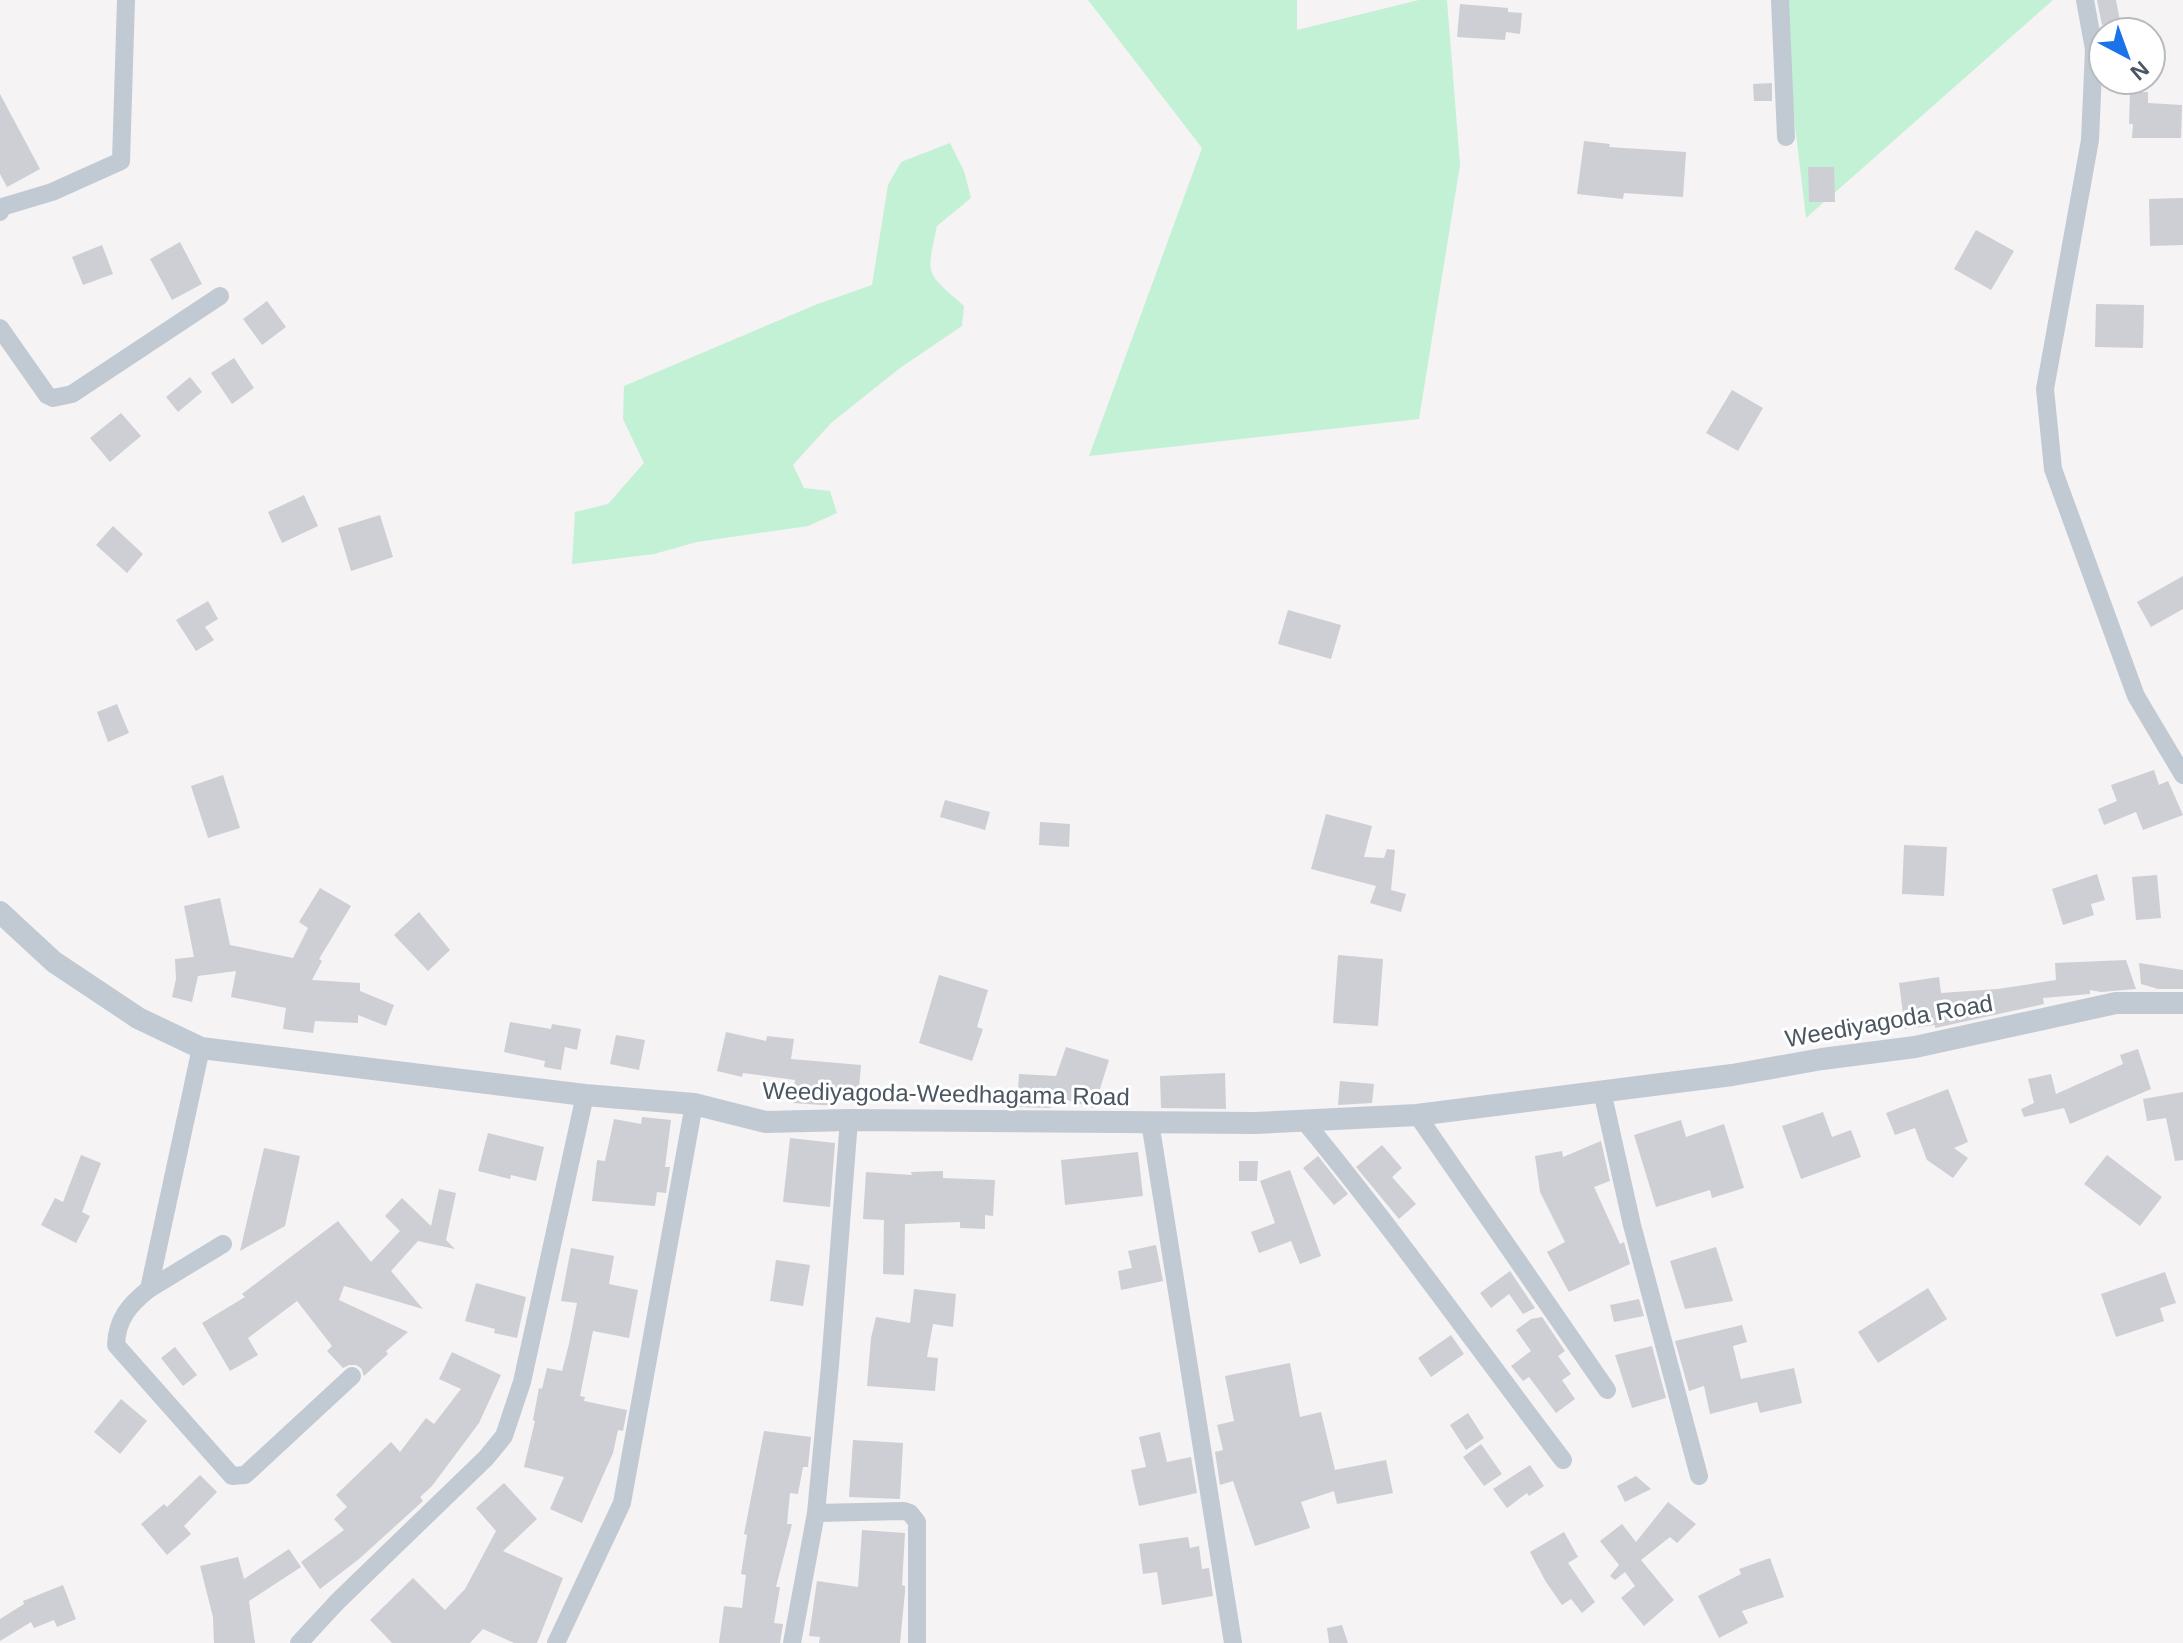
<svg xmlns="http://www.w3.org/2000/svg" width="2183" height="1643" viewBox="0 0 2183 1643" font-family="Arial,sans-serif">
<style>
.green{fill:#c3f1d5}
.building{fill:#cdcfd5}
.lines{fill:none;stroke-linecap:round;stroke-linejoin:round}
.minor{stroke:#c1cad2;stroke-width:18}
.tertiary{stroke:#c1cad2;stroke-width:22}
.labels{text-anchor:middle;stroke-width:6;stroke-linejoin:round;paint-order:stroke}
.street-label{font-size:24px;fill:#4a5661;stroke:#fff}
</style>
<rect width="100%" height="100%" fill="#f5f3f3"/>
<path class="green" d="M1088,0H1297V30L1419,0H1447L1460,165L1419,419L1089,456L1202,148Z
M1780,0H2053L1806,218Z
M950,143L964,171L971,198L937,226C926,278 925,271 964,306L962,326L900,368L831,423L793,465L804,488L830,491L837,513L808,526L697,542L654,554L572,564L575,512L608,504L644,463L623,419L624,386L815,305L872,285L888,185L901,162Z"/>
<path class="building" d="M2097,0H2116L2120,21L2102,25Z
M1460,4L1508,8V12L1522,13L1520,34L1506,32L1505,40L1457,37Z
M1772,83V101H1754L1753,84Z
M2130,92H2148V103L2182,105L2181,138H2132L2133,124H2129Z
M0,94L40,169L7,187L0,174Z
M1584,141L1610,144L1609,147L1686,152L1683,197L1624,193L1623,199L1577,194Z
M1808,167H1834L1835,202H1809Z
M2183,198V245L2150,246L2149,199Z
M1976,230L2014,251L1991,290L1954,269Z
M180,242L202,284L172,300L150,259Z
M102,245L113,274L83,285L72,257Z
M267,301L286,327L262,345L243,319Z
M2096,304L2144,305L2143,348L2095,347Z
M234,358L254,388L232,404L211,373Z
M190,377L202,392L178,412L166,397Z
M1732,390L1763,408L1738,451L1706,433Z
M121,413L141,436L110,462L90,438Z
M304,495L318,526L282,543L268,512Z
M380,515L393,557L351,571L338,528Z
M113,526L143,554L127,573L96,545Z
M2183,576V609L2151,627L2137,602Z
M208,601L218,619L205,627L214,640L196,651L176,620Z
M1288,610L1341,625L1331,659L1278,644Z
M117,704L129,733L108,742L97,712Z
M2154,770L2159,785L2168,781L2183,815L2143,830L2136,812L2104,825L2098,809L2117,801L2111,785Z
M223,775L240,828L208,838L191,786Z
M945,800L990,812L985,830L940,817Z
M1326,814L1372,826L1364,857L1384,858L1387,849L1395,850L1391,890L1406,894L1401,912L1370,903L1376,886L1311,869Z
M1040,822L1070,824L1069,847L1039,845Z
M1904,845L1947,847L1944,896L1902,894Z
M2097,874L2105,900L2091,904L2094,915L2063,925L2052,889Z
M2157,875L2161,918L2136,920L2132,877Z
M320,888L351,906L319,959L322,961L312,980L360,983V991L394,1005L386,1026L358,1015V1023L315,1021L313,1033L283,1029L286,1008L231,997L236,971L198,976L192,1002L172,997L176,979L175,959L194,957L184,906L220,898L230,945L293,958L308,928L299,922Z
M419,912L450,950L428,971L394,935Z
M1338,955L1383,959L1378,1026L1333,1023Z
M2126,960L2136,989L2101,992L2090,990V994L2043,998L2044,1004L1935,1028V1025L1905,1029L1899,983L1939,977L1941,993L1998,989L2056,980L2055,963Z
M2139,963L2183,970V989H2158L2141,984Z
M939,975L988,990L977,1027L983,1029L972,1061L919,1043Z
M510,1022L551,1029L552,1024L581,1029L577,1050L565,1047L561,1070L544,1067L545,1061L504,1052Z
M726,1032L766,1041L767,1036L794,1039L791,1059L861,1065L859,1088L838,1086L836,1106L793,1103L795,1080L743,1073L742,1077L717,1071Z
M616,1035L645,1040L639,1070L610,1064Z
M1066,1047L1109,1060L1094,1108L1057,1097L1051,1108L1017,1107L1019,1074L1056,1076Z
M2138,1049L2151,1089L2070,1124L2064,1108L2024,1117L2021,1109L2034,1103L2028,1079L2051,1074L2056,1094L2123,1064L2120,1055Z
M1225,1073L1226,1109L1161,1108L1160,1076Z
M1340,1081L1374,1084L1372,1103L1338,1105Z
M1948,1089L1968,1142L1954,1148L1968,1158L1953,1178L1927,1160L1915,1128L1895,1135L1886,1113Z
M2183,1092V1160L2175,1161L2166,1118L2147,1121L2143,1099Z
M1823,1112L1832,1137L1851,1130L1861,1157L1801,1179L1782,1126Z
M642,1117L671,1120L665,1167H670L666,1193L657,1192L655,1206L592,1201L597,1160L605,1161L614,1119L641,1124Z
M1681,1120L1686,1137L1724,1124L1744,1188L1712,1198L1710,1190L1656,1207L1634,1135Z
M488,1133L544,1147L536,1181L511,1175L510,1179L478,1171Z
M790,1138L835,1143L830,1207L783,1202Z
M1601,1141L1610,1181L1594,1187L1620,1244L1624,1242L1630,1264L1569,1292L1547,1252L1565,1242L1540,1192L1535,1156L1562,1151L1563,1157Z
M1382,1145L1402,1168L1392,1177L1416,1204L1399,1219L1356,1167Z
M264,1148L300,1156L285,1226L240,1251Z
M1138,1152L1143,1196L1065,1205L1061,1160Z
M81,1155L101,1163L82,1212L90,1216L76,1243L41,1225L55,1198L63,1202Z
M2107,1155L2162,1197L2140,1226L2084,1184Z
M1318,1156L1348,1194L1334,1205L1303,1168Z
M1239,1161H1258L1257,1181H1239Z
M1290,1170L1321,1256L1300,1264L1291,1241L1259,1253L1251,1232L1275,1223L1260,1181Z
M943,1171V1178L995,1180L993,1216L985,1215V1229L960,1228V1222L905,1224L904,1275L883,1274L884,1220L863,1219L866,1172L912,1175L911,1172Z
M439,1189L456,1193L446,1240L455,1249L418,1241L391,1271L423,1309L344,1286L339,1300L408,1332L386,1351L388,1354L364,1376L361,1368L356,1365H349L343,1368L327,1351L332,1346L297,1301L248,1338L258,1355L230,1371L202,1323L245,1297L242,1294L338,1221L371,1262L400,1231L385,1216L402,1198L431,1226Z
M1156,1245L1163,1281L1121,1290L1118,1271L1132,1268L1128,1251Z
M1716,1247L1733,1301L1685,1309L1670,1261Z
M571,1248L614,1256L609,1284L638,1290L629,1338L593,1331L580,1396L585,1397L584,1401L627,1410L623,1431L618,1430L613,1453L582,1523L550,1509L564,1477L524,1467L535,1421L533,1420L539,1388L542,1389L547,1368L562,1371L569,1344L577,1303L561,1301Z
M776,1260L810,1265L803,1306L770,1301Z
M1510,1271L1535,1308L1523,1314L1509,1294L1491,1308L1480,1293Z
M2165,1272L2176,1303L2160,1308L2164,1321L2116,1337L2101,1294Z
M476,1283L526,1297L517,1338L494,1333L495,1329L465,1321Z
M1928,1288L1947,1319L1878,1363L1858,1332Z
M914,1289L956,1294L953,1327L933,1324L927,1357L938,1358L935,1391L867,1386L871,1338L876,1317L910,1323Z
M1639,1299L1644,1316L1614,1322L1610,1305Z
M1542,1317L1565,1351L1558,1356L1571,1374L1562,1380L1575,1399L1556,1413L1529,1377L1523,1381L1511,1366L1531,1351L1516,1330L1531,1319Z
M1742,1325L1747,1342L1733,1346L1741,1379L1794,1368L1802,1403L1760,1413L1757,1402L1710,1414L1704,1386L1689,1391L1675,1341Z
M1451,1335L1464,1354L1431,1377L1418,1358Z
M1652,1346L1666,1398L1632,1408L1615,1355Z
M175,1347L197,1375L183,1386L161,1358Z
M452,1352L501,1375L479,1423L432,1486L420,1497L423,1501L359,1559L320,1589L301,1562L344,1530L334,1519L347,1507L336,1495L391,1442L400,1452L426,1418L434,1424L461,1389L439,1379Z
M1290,1363L1300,1417L1321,1412L1335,1470L1386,1460L1393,1493L1337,1504L1334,1491L1301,1502L1310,1528L1255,1546L1233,1481L1220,1485L1215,1452L1223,1450L1217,1425L1234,1421L1225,1376Z
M121,1399L147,1421L120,1454L94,1432Z
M1468,1413L1484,1438L1466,1450L1450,1425Z
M764,1431L811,1437L808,1467H803L798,1494L790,1493L787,1524H792L776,1587H780L774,1623L783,1624L780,1643H719L724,1606L742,1608L746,1575L741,1574L747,1535L744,1534Z
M1160,1432L1167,1462L1191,1457L1197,1493L1139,1506L1131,1470L1146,1467L1139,1437Z
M853,1440L903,1443L900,1499L849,1497Z
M1481,1444L1502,1474L1484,1486L1463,1457Z
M1530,1465L1544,1486L1529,1496L1527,1493L1507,1508L1493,1489Z
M200,1475L217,1492L184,1526L191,1534L167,1555L141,1524L164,1504L167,1507Z
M1636,1476L1651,1489L1625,1502L1617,1486Z
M504,1483L537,1519L503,1551L563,1578L537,1643H514L483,1629L470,1643H392L370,1620L413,1578L445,1610L465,1589L496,1531L476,1508Z
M1668,1502L1696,1524L1677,1543L1670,1537L1641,1560L1674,1600L1644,1626L1621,1598L1635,1586L1625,1572L1615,1580L1610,1576L1619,1565L1600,1541L1622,1524L1636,1542Z
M862,1530L905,1533L902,1585L905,1586V1592L900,1643H819L820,1637L809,1636L817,1581L858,1587Z
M1564,1532L1578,1557L1568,1563L1595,1602L1582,1613L1571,1599L1562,1605L1546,1582L1530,1552Z
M1188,1537L1190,1548L1199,1546L1202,1569L1209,1568L1213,1596L1162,1605L1157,1572L1143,1574L1139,1544Z
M289,1549L301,1567L249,1601L255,1643H214L213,1617L200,1566L238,1557L244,1579Z
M1770,1558L1784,1597L1742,1611L1748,1623L1719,1638L1698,1596L1741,1574L1739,1569Z
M63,1585L76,1619L57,1627L54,1620L34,1628L31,1622L0,1641V1619L24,1604L23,1601Z
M1342,1625L1348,1643H1329L1327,1628Z"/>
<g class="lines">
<path class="minor" d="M1780,0L1786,137
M2085,0L2094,49L2090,140L2045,389L2053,469L2136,696L2183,775
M0,212L2,207L52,192L121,161L126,0
M0,328L47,395L53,398L72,394L220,296
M201,1048L149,1289C129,1305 117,1319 116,1345L232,1476L245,1475L352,1376
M1602,1091L1632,1225L1699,1476
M1417,1115L1607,1390
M1150,1122L1233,1643
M1305,1122C1395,1231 1477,1347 1563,1460
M149,1289L223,1244
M816,1513L904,1511L910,1513L917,1522V1643
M299,1643L337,1602L486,1458L504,1436L522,1382L585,1095
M556,1643L622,1503L694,1104
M792,1643L816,1513L830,1365L849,1120"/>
<path class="tertiary" d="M0,912L54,962L138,1018L201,1048L585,1095L694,1104L766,1122L849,1120L1255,1123L1417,1115L1732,1075L1822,1059L1915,1047L2116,1003H2183"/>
</g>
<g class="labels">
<g class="street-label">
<text transform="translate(1889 1021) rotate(-10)" y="8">Weediyagoda Road</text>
<text transform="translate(946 1094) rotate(1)" y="8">Weediyagoda-Weedhagama Road</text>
</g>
</g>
<g transform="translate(2127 56) rotate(139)"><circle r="38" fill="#ffffff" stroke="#b7bbc0" stroke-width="2"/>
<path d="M0-6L14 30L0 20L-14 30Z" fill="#1a73e8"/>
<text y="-12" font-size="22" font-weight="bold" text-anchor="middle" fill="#4a5661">N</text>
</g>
</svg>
